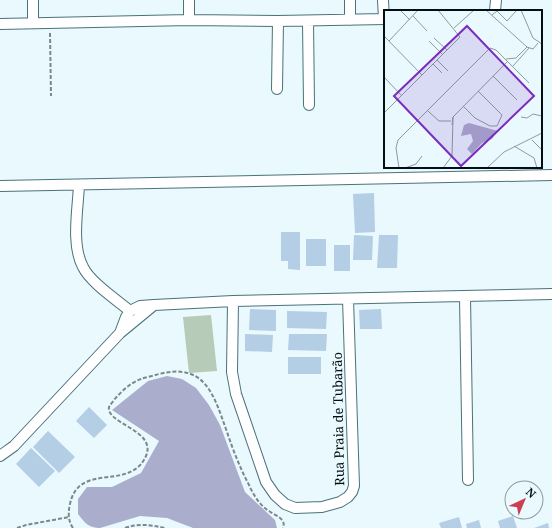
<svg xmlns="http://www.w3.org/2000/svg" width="552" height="528" viewBox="0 0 552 528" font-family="'Noto Serif',serif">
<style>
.green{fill:#b6ccb8}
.water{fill:#aaaecc}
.building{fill:#b4cee6}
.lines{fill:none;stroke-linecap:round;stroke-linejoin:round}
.street-casing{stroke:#4b7179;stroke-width:12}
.path{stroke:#7a888b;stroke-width:2;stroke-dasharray:4 2;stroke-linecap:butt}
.street{stroke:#fff;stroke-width:10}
.labels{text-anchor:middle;stroke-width:3;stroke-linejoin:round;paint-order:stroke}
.street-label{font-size:13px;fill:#020e11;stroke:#e9f9fd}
.inset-road{fill:none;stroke:#8d9b9f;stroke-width:1}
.view{fill:#7b2cbf;fill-opacity:0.15;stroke:#7b2cbf;stroke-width:2}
.inset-edge{fill:none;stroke:#020e11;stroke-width:2}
</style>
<rect width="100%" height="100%" fill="#e9f9fd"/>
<path class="green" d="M211,315L217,371L189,373L183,317Z"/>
<path class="water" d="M167,376L182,379L196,388L209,405L220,425L245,492L275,520L277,528H193L167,518L140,516L100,528C89,528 85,523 78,514V499L87,487H112L141,473L159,441L112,410L148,381Z"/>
<path class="building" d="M374,193L375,232L355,233L353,194Z
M281,232H300V270L288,269V261H281Z
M354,235L373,236L372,260H353Z
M379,235H398L397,268H377Z
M306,239H326V266H306Z
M334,245H350V271H334Z
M250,309L276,310V331L249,330Z
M381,309L382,329H360L359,310Z
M287,311L327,312L326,329L287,328Z
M245,334L273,335L272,352L245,351Z
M289,334H327L326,351L288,350Z
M288,357H321V374H288Z
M89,407L107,425L94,438L76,421Z
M48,431L75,457L59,473L33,447Z
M31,448L55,471L39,487L16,464Z
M513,516L517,528H500L498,521Z
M459,517L462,528H441L439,523Z
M479,520L481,528H467L466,524Z
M548,523L549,528H534Z"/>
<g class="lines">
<g class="street-casing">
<path id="street" d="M350,0V20
M383,0L384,19
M495,11L496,0
M189,20V0
M308,21L309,105
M33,22V0
M0,24L189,20L278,21L385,19
M277,89L278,21
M79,185C78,209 71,245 83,267C90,282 117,300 130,311
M0,186L552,175
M465,297L468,480
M233,301L232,372L236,394L266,482L275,495L285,504L295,508L322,507L340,502L348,497L352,492L354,486L348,299
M120,333L126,317L130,311L140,306L154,305L233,301L552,294
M0,456L14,446L120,333L154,305"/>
</g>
<path class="path" d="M50,33L51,96
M17,528L26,525L69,517
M73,528C68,521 68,512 70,504C79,461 130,492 146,456C157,430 106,424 109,407C116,396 129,383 141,379C146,377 153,376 159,374C206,362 214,396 227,432C233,450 240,468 249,485C253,494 260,506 269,511C273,514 279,516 282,520C284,522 284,525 283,528
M125,528C139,523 150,525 165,528"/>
<use href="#street" class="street"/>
</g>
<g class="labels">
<g class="street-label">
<text transform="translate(338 419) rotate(-91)" y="5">Rua Praia de Tubarão</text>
</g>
</g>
<g transform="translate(384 10)">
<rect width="158" height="158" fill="#e9f9fd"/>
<path d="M85,113L114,121L108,129L98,133L88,144L83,139L89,131L87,124L77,126L80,115Z" fill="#aaaecc"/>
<path class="inset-road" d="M16,0L26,10M102,0L143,37L149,39L154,33M137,0L149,28L158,34M108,5L113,1L123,11L133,0M29,6L43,21M70,18L90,0M0,26L38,65M50,28L63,40M5,31L34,0M45,31L59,45M122,49L132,48L143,37M53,50L64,61M49,54L58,63M129,56L145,38M109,66L133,90M0,67L17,85M79,96L91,108L106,116H113L118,105L94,81M44,101L55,111H67M0,103L76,27L54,0M137,107L143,108L149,104L158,106M68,115L69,107L124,51M148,130L158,140M130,136L150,148L153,158M15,158L12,138L14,130L106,38L112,40L145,73M21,158L32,154L38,146M59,158L68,146L69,107M103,158L120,142L158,123"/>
<path class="view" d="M83,16L150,86L77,156L10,86Z"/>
<rect width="158" height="158" class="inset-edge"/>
</g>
<g transform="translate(524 500) rotate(44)"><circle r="19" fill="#e9f9fd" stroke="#8d9b9f"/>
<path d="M0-3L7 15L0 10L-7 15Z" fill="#ce3d51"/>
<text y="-6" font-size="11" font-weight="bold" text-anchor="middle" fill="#020e11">N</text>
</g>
</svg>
